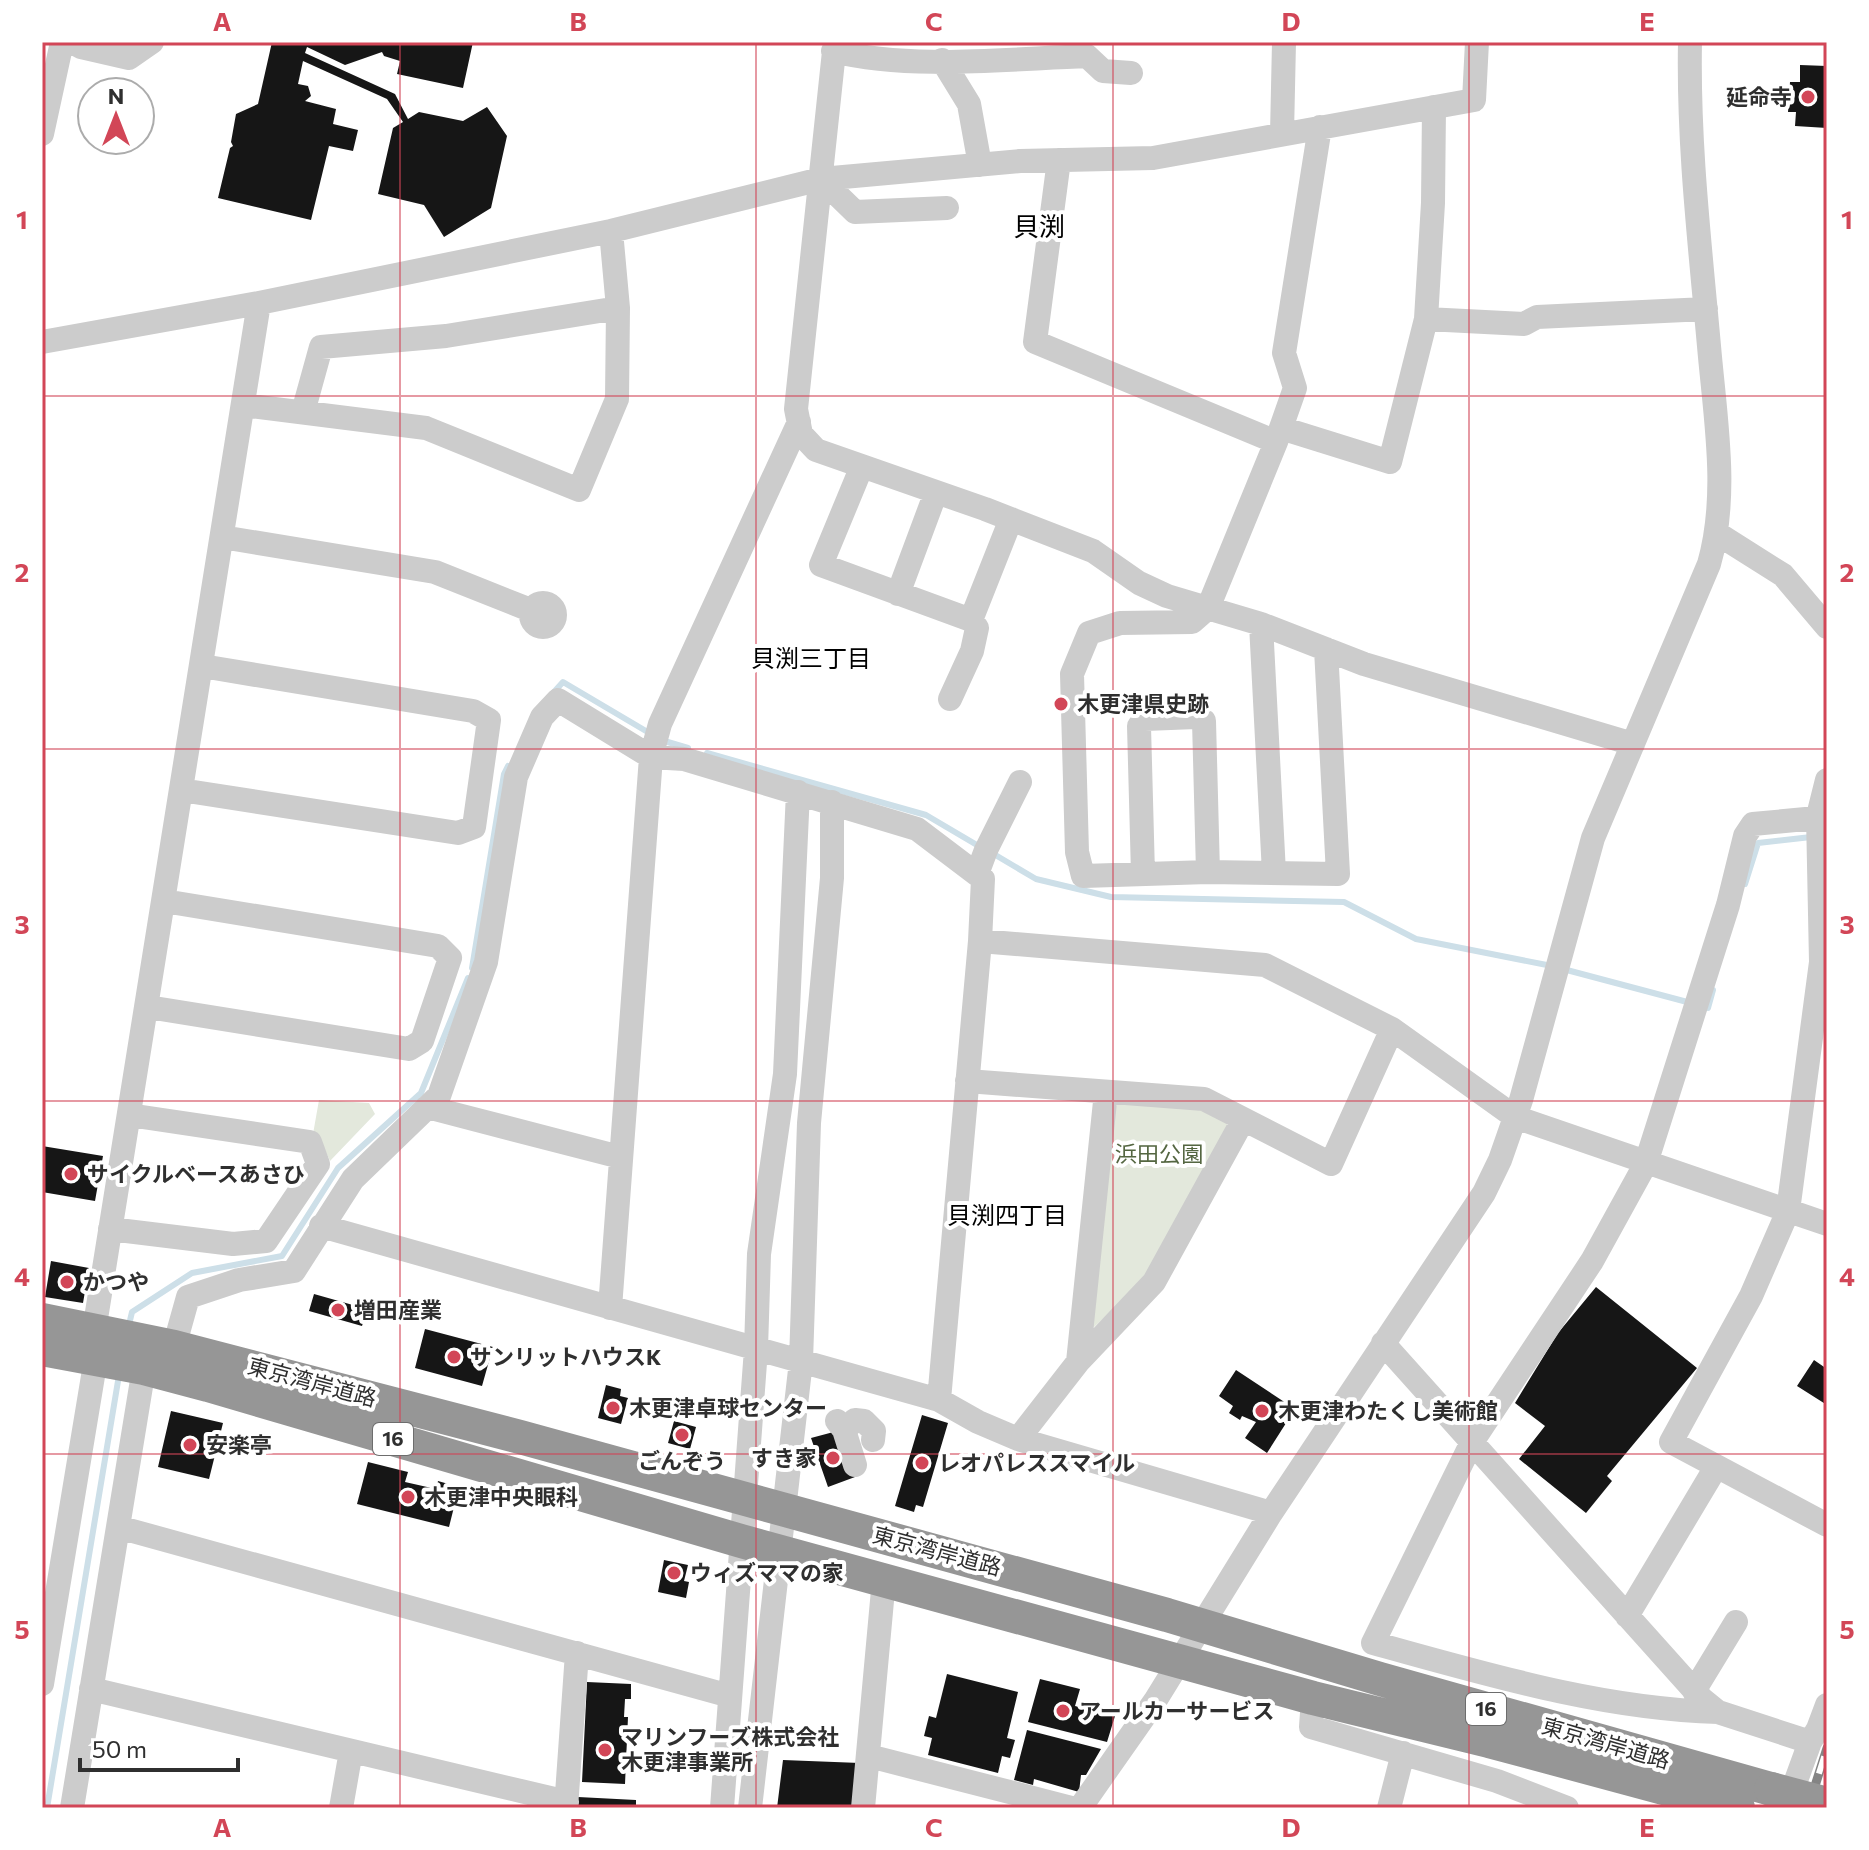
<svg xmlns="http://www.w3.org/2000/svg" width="1869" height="1850" viewBox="0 0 1869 1850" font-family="Commissioner,'Noto Sans JP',sans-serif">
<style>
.green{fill:#e3e8dc}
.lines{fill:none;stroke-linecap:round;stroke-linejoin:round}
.stream{stroke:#cddfe8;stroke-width:6}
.building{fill:#161616}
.minor{stroke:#ccc;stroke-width:24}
.highway{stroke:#969696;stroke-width:34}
.rail-casing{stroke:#848484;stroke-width:9}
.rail{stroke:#fff;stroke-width:6;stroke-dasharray:18;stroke-linecap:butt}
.highway-bridge{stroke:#969696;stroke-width:34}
.grid{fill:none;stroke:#d24657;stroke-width:2;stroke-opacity:0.55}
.poi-dot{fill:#d24657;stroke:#fff;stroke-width:3}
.labels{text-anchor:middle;stroke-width:8;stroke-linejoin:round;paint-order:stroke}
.shield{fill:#fff;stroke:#6d6d6d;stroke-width:2}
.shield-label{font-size:20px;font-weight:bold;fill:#2f2f2f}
.poi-label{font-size:22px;font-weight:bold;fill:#2f2f2f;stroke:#fff;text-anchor:start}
.park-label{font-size:22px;fill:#546641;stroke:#fff}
.street-label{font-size:22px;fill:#2f2f2f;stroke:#fff}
.neighbourhood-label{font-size:24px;fill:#000;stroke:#fff}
.quarter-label{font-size:26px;fill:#000;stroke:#fff}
.neatline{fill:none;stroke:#d24657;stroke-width:3}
.grid-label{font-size:26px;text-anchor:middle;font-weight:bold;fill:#d24657}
</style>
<rect width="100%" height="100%" fill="#fff"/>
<path class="green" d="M319,1100L369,1103L375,1114L330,1161L321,1141L313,1134Z
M1119,1103L1200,1107L1226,1120L1229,1130L1143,1281L1092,1329L1113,1110Z"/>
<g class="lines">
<path class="stream" d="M553,693L563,682L651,734
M661,740L688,748
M707,753L926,815L982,848
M992,853L1036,879L1111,897L1344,902L1416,939L1552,966
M1745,884L1758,843L1811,837
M472,968L504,774L508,766
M1563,969L1691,1003
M1702,1006L1708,1008L1713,990
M128,1329L132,1312L192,1273L282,1256L338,1168L421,1093L468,978
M47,1808L119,1375"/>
</g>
<path class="building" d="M272,42H473L463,88L397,74L400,61L384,56L382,52L345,65L307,47L305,53L395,94L408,119L419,112L463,121L487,107L507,136L491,208L444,237L424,205L378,194L393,128L403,122L387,99L303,61L298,84L308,86L311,96L305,101L336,109L333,124L358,130L353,151L329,146L311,220L218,198L230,148L233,146L231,142L236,114L258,104Z
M1800,65L1827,66V128L1795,126L1796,112H1788L1790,82H1800Z
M42,1146L103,1156L95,1201L42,1192Z
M51,1261L89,1268L83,1303L45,1297Z
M1596,1287L1697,1368L1607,1476L1612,1481L1586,1513L1519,1459L1545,1426L1515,1403L1558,1333Z
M314,1294L367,1309L362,1326L309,1311Z
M425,1329L493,1347L482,1386L415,1368Z
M1814,1360L1827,1369V1405L1797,1386Z
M1236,1370L1295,1409L1267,1453L1245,1438L1256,1422L1242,1416L1240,1420L1229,1413L1233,1406L1219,1396Z
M606,1385L621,1389L620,1396L628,1398L621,1424L598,1418Z
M171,1411L223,1423L209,1479L158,1467Z
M922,1415L948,1423L923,1507L916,1505L914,1512L895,1506Z
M674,1421L696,1427L690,1449L668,1443Z
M841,1430L855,1477L828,1487L811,1438Z
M368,1462L408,1472L405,1482L436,1489L438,1481L459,1487L449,1527L357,1504Z
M664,1560L688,1565L684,1581L689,1582L686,1598L658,1592Z
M947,1674L1018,1692L1007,1738L1015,1740L1010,1758L1002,1756L998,1773L928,1755L932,1738L924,1736L929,1716L936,1718Z
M1040,1679L1080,1689L1075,1706L1115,1716L1107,1742L1028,1722Z
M587,1682L631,1684V1699H625L624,1717H628L625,1784L582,1782Z
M1027,1730L1101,1749L1086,1775H1081L1079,1792L1034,1779L1033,1785L1014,1780Z
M783,1760L860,1763L854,1808H777Z
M578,1797L636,1800V1808H577Z"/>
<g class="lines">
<path class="minor" d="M72,42L81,47L129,58L152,42
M835,42L796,409L801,434L816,450L985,509L1093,551L1139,583L1167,596L1261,624L1364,664L1633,744
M833,51C912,70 1006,59 1087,56L1103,71L1131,73
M942,60L969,104L980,165
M1320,127L1284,353L1295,388L1276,442L1208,608L1192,622L1120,623L1089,633L1072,674L1077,852L1083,876L1208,872L1338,874L1326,649
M42,134L62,42
M1282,134L1284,42
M1059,160L1035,342L1276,442
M821,179L855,212L947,208
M1426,319L1524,324L1537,317L1706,309
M42,342L259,303L611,231L821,179L1020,161L1153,158L1474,100L1477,42
M243,405L426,428L579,490L617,399L618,308L611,231
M303,412L321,347L446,336L618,308
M1281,428L1390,462L1426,319L1433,203L1434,107
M862,466L821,565L971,620L977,628L972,651L950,699
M1718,534L1783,575L1827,627
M222,537L435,572L533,611
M898,594L936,492
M531 615a12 12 0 1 1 24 0a12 12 0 1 1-24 0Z
M971,620L1011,519
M1261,624L1274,873
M1827,780L1818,816L1821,962L1788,1211L1751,1296L1671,1442L1827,1525
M181,790L458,833L474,827L489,720L473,711L202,666
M977,874L986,850L1020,782
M1143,874L1139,726L1145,719L1196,717L1204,721L1208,872
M980,941L1265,965L1392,1029L1515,1117L1827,1224
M148,1007L409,1049L422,1041L450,958L438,946L164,901
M967,1081L1204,1099L1331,1164L1392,1029
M427,1107L620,1157
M321,1226L939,1400L978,1422L1018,1439L1271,1513
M110,1229L233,1244L266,1241L318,1164L310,1142L129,1115
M610,1308L651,757L660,724L799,422
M94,1331L259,303
M1383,1343L1702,1699L1718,1712L1810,1742
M174,1347L188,1297L239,1280L294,1271L353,1179L439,1096L486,962L516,777L542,717L558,700L651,757L684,759L917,829L983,879L980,941L939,1400
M1078,1362L1106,1092
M837,1421L844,1430L855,1465
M844,1430L855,1420L864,1421L874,1431L873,1440
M1018,1439L1078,1362L1154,1282L1243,1120
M118,1527L730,1696
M1627,1616L1716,1467
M42,1684L96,1358
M91,1689L567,1802
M1694,1691L1736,1622
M1313,1698L1311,1727L1497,1781L1567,1808
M1718,1712C1601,1709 1486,1674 1373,1643L1472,1442L1592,1261L1646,1163L1728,905L1745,836L1753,824L1827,817
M869,1756L1072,1808
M72,1808L144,1368
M341,1808L351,1751
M566,1808L577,1653
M722,1808L756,1349L759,1254L785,1074L798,792
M750,1808L801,1361L809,1123L832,878V802
M863,1808L884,1579
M1080,1808L1155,1701L1271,1513L1484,1193L1500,1160L1521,1100L1593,838L1709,564C1729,494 1715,417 1709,346C1700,245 1688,144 1690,42
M1389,1808L1403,1753
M1786,1808L1810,1742L1818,1729L1827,1705"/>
<path class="highway" d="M42,1320L174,1347L520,1437L1167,1615L1380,1679L1771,1789
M42,1349L144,1368L208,1385L741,1541L1313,1698L1489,1741L1738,1808"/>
<g class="rail-casing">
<path id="rail" d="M1808,1808L1827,1748
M1824,1808L1827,1798"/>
</g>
<use href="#rail" class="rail"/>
<path class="highway-bridge" d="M1771,1789L1827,1804"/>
</g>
<path class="grid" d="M400,42V1808M756,42V1808M1113,42V1808M1469,42V1808M42,396H1827M42,749H1827M42,1101H1827M42,1454H1827"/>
<g class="poi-dot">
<circle cx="1808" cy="97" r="8"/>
<circle cx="1061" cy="704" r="8"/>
<circle cx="71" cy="1174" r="8"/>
<circle cx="67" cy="1282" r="8"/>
<circle cx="338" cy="1310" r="8"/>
<circle cx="454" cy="1357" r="8"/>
<circle cx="613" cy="1408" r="8"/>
<circle cx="1262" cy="1411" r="8"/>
<circle cx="682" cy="1435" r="8"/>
<circle cx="190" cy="1445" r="8"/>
<circle cx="833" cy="1458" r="8"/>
<circle cx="922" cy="1463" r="8"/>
<circle cx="408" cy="1497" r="8"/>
<circle cx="674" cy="1573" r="8"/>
<circle cx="1063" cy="1711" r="8"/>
<circle cx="605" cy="1750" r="8"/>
</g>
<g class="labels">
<g class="shield">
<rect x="373" y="1423" width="40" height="32" rx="6"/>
<rect x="1466" y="1693" width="40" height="32" rx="6"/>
</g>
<g class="shield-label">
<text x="393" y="1446">16</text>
<text x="1486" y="1716">16</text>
</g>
<g class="poi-label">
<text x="1792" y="105" text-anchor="end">延命寺</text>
<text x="1077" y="712">木更津県史跡</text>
<text x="87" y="1182">サイクルベースあさひ</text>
<text x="83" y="1290">かつや</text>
<text x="354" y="1318">増田産業</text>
<text x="470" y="1365">サンリットハウスK</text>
<text x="629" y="1416">木更津卓球センター</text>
<text x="1278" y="1419">木更津わたくし美術館</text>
<text x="206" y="1453">安楽亭</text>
<text x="817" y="1466" text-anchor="end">すき家</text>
<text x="682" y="1469" text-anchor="middle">ごんぞう</text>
<text x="938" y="1471">レオパレススマイル</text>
<text x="424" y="1505">木更津中央眼科</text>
<text x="690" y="1581">ウィズママの家</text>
<text x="1079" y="1719">アールカーサービス</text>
<text x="621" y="1745">マリンフーズ株式会社<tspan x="621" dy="25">木更津事業所</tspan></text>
</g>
<g class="park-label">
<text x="1159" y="1162">浜田公園</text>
</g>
<g class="street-label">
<text transform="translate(312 1382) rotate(15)" y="8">東京湾岸道路</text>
<text transform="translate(937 1551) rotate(15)" y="8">東京湾岸道路</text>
<text transform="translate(1606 1743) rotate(16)" y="8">東京湾岸道路</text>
</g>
<g class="neighbourhood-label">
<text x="811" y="667">貝渕三丁目</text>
<text x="1007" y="1224">貝渕四丁目</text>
</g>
<g class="quarter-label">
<text x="1039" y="236">貝渕</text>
</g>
</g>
<rect width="1869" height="1850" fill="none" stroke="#ffffff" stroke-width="88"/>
<g transform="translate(116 116)"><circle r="38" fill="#ffffff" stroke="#acacac" stroke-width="2"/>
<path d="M0-6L14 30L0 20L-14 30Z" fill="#d24657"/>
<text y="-12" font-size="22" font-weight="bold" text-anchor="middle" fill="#2f2f2f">N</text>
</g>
<path d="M80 1758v12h158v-12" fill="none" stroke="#2f2f2f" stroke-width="4"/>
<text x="92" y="1758" font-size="24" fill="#2f2f2f" stroke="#ffffff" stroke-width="6" paint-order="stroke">50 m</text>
<rect x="44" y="44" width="1781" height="1762" class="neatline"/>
<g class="grid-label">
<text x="222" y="31">A</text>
<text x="578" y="31">B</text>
<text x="934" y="31">C</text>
<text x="1291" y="31">D</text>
<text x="1647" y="31">E</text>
<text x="22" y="229">1</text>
<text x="1847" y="229">1</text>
<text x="22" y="582">2</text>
<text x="1847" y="582">2</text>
<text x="22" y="934">3</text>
<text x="1847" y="934">3</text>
<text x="22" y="1286">4</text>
<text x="1847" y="1286">4</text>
<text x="22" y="1639">5</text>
<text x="1847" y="1639">5</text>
<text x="222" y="1837">A</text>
<text x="578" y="1837">B</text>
<text x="934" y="1837">C</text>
<text x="1291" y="1837">D</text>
<text x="1647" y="1837">E</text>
</g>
</svg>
